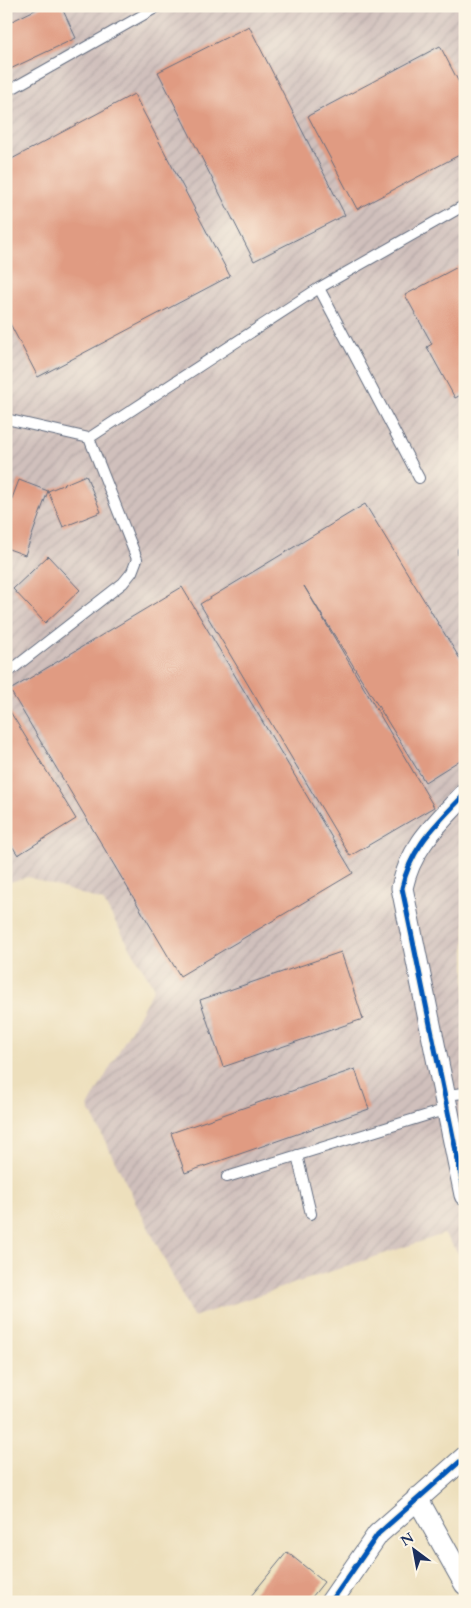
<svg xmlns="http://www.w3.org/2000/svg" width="471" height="1608" viewBox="0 0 471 1608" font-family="Cardo,serif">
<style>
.industrial{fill:url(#industrial-furrows)}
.building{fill:#e09b82}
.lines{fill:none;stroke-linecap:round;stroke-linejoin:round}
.lane-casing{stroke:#646d7f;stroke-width:12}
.street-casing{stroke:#646d7f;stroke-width:23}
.lane{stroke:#fff;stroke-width:10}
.street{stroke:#fff;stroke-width:21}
.cycleway-casing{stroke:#fcf5e5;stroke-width:8}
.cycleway{stroke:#0057b8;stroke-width:5}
</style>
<defs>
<pattern id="industrial-furrows" width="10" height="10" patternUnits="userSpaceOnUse" patternTransform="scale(1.25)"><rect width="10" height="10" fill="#d0c0bc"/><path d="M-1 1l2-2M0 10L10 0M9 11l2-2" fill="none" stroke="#b2a5a4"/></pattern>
</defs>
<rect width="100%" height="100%" fill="#fcf5e5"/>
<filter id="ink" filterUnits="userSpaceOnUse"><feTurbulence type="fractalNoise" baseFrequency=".02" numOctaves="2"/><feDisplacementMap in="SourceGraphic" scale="10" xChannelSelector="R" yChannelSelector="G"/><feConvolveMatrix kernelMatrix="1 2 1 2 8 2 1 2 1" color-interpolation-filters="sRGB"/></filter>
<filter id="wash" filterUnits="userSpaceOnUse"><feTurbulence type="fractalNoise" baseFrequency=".0096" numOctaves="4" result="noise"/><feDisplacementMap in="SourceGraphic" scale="20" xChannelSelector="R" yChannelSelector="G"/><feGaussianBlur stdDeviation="1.12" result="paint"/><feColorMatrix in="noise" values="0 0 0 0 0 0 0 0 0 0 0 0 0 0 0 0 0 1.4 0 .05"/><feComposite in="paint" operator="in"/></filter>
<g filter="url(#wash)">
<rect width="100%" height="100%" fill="#eddfbc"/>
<path class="industrial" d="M6,6H465V1262L444,1234L193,1317L88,1107L154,988L103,901L28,877L6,883Z"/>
<g id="blocks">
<path class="building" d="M43,6H61L76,38L6,71V24Z
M249,26L345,215L254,261L158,72Z
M440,46L465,94V152L357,209L308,116Z
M134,94L230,276L38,377L6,316V162Z
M465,263V393L455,398L427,347L432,344L405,295Z
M86,475L101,512L63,527L48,491L25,555L6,548V514L19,480L48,491Z
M365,504L465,667V757L425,782L304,586L434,807L350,856L200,604Z
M48,556L80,590L45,623L13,589Z
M182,587L353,873L180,976L10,690Z
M6,705L76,819L18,855L6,837Z
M341,952L363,1019L223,1067L200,1000Z
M355,1069L369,1109L185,1173L171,1133Z
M287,1552L324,1582L308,1602H246Z"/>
</g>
</g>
<g filter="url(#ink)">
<use href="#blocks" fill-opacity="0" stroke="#646d7f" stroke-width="1"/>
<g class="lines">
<g class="lane-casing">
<path id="lane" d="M6,92L159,6
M319,288L419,478
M6,419L89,438L319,288L465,205
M465,550L463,551L465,556
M6,674L123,583L132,572L137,559L89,438
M444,1095L465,1093
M297,1155L311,1214
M227,1177L447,1109"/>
</g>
<g class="street-casing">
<path id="street" d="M465,794C437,824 411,846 402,888L465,1195
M417,1498L465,1584
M331,1602L378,1534L465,1457"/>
</g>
<use href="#lane" class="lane"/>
<use href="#street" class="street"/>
<g class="cycleway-casing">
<path id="cycleway" d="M465,794C437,824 411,846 402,888L465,1195
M331,1602L378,1534L465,1457"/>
</g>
<use href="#cycleway" class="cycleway"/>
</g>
</g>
<rect width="471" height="1608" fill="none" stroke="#fcf5e5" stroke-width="25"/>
<g transform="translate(414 1550) rotate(328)" stroke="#fcf5e5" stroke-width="4" paint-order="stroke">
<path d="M0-4L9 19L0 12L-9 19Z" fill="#1b2f5e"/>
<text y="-8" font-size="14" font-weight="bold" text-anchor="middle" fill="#1b2f5e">N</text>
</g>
</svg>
